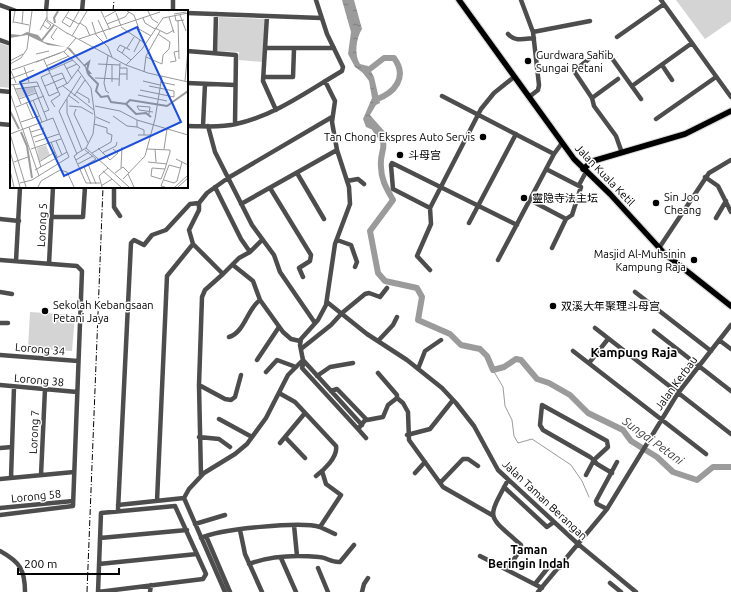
<svg xmlns="http://www.w3.org/2000/svg" width="731" height="592" viewBox="0 0 731 592" font-family="Ubuntu,'Noto Sans SC',sans-serif">
<style>
.green{fill:#d4d4d4}
.water{fill:url(#water-ripples)}
.lines{fill:none;stroke-linecap:round;stroke-linejoin:round}
.stream{stroke:#9b9b9b;stroke-width:1}
.river{stroke:#9b9b9b;stroke-width:6}
.major-casing{stroke:#dbdbdb;stroke-width:8}
.minor{stroke:#4d4d4d;stroke-width:4.5}
.major{stroke:#000;stroke-width:5.5}
.rail{stroke:#000;stroke-width:1;stroke-dasharray:6 2 1 2;stroke-linecap:butt}
.poi-dot{fill:#000;stroke:#fff;stroke-width:1.5}
.labels{text-anchor:middle;stroke-width:3;stroke-linejoin:round;paint-order:stroke}
.poi-label{font-size:11px;fill:#000;stroke:#fff;text-anchor:start}
.street-label{font-size:11px;fill:#000;stroke:#fff}
.water-label{font-size:12px;font-style:italic;fill:#3c3c3c;stroke:#fff}
.neighbourhood-label{font-size:12px;font-weight:bold;fill:#000;stroke:#fff}
.quarter-label{font-size:13px;font-weight:bold;fill:#000;stroke:#fff}
.inset-river{fill:none;stroke:#9b9b9b;stroke-width:2}
.inset-road{fill:none;stroke:#999;stroke-width:1}
.view{fill:#1d4ed8;fill-opacity:0.15;stroke:#1d4ed8;stroke-width:2}
.inset-edge{fill:none;stroke:#000;stroke-width:2}
</style>
<defs>
<pattern id="water-ripples" width="26" height="14" patternUnits="userSpaceOnUse"><rect width="26" height="14" fill="#9b9b9b"/><path d="M2 4q2-2 4 0t4 0M15 11q2-2 4 0t4 0" fill="none" stroke="#7c7c7c"/></pattern>
</defs>
<rect width="100%" height="100%" fill="#fff"/>
<path class="green" d="M676,0H731V21L705,39Z
M219,17L265,19L263,62L239,60V52L217,51Z
M0,43L11,47V88L0,87Z
M30,312L75,315L72,351L28,348Z"/>
<path class="water" d="M342,0H354L362,29C356,38 354,55 360,64L368,66L374,77L380,103L376,105L370,115L386,133L376,135L373,130L366,127L363,119L372,98L369,81L363,73L355,67L348,54L351,32Z"/>
<g class="lines">
<path class="stream" d="M493,370L503,387L505,406L512,420L514,436L518,443L532,439L571,465L582,481L589,497"/>
<path class="river" d="M366,72L384,58H394C408,77 395,93 375,100
M375,129C391,148 379,148 381,167C381,180 387,189 393,200L370,231L378,273L385,281L417,288L422,297L418,320L450,334L461,345L480,349L487,356L493,370L504,367L516,359L521,360L537,379L549,383L570,395L588,413L623,430L631,441L657,457L673,472L697,480L713,467H731"/>
<g class="major-casing">
<path id="major" d="M459,0L574,159L610,194L664,253L731,306
M583,169L593,161L685,134L731,111"/>
</g>
<path class="minor" d="M521,0L533,32L539,85L538,90L529,97
M661,0L731,97
M0,5L16,11
M46,11L47,0
M82,11L83,0
M173,11V0
M187,13L321,18
M267,16L263,81L276,110
M533,32L590,21
M508,34C515,42 524,39 534,38
M617,37L664,4
M0,40L11,44
M265,48H334
M187,51L236,55L235,124
M215,53L216,14
M662,65L672,80
M263,77H293L294,49
M618,79L592,98L594,106L616,136L622,153
M325,81L335,101L332,122L337,150L349,187L350,204L335,244L326,305L318,320L301,339L300,345L303,360L362,425
M187,83L235,85
M632,86L692,43
M0,91L11,92
M442,96L554,154
M592,98L574,71L594,55L604,53L611,57L641,99
M656,119L716,77
M0,124L11,125
M187,126C203,126 220,128 236,124C274,116 308,91 342,71L343,67L327,34L316,0
M203,126L205,84
M208,126L215,152L252,225L274,255L280,272L315,323
M546,169L581,187L572,215L566,219
M297,173L324,219
M705,177L718,186L731,212
M347,181L358,179L364,184
M579,185L586,172
M114,187V207L120,216
M215,187L241,239L250,252
M270,188L311,255L310,261L299,268L303,277
M530,200L566,219L552,248
M241,204L337,150
M430,208L393,189L391,165L392,163L517,225
M51,217H83L85,187
M716,218L726,201
M0,219L19,221
M469,223L516,134
M337,240L351,245L357,262L355,267
M193,244L223,274L239,258L250,252L262,240
M659,248L709,173L731,160
M0,260L77,266L82,271L73,506L0,515
M498,260L554,154L562,143
M16,261L20,187
M49,264L53,187
M233,265L253,281L260,300L283,332L291,339L300,341
M430,270L417,256L431,224L430,208L481,109L494,93L514,77
M0,292L12,294
M635,292L711,351
M327,302L367,334L407,360L442,388L456,403L474,426L498,470L578,544L636,592
M342,313L365,294L369,293L380,297L387,288
M0,323H8
M595,328L731,434
M654,331L731,391
M229,337C245,332 247,309 260,300
M719,340L731,349
M378,341L393,325L397,317
M301,349L331,325L342,313
M573,351L706,454
M0,355L78,361
M257,360L279,327
M304,362L302,368L358,429L366,419L339,391L337,389L331,391
M589,363L608,339
M418,369L425,351L441,340
M266,372L277,360L296,367
M317,376L330,367L353,363
M0,385L77,392
M199,385L225,399L231,400L235,397L241,375
M279,393L295,402L336,446C338,457 324,470 316,476
M397,398L403,403L408,412L409,440L443,487L492,515
M219,419L252,437
M367,420L383,417L388,405L397,398V395L378,373
M358,429L366,438
M407,435L430,429L453,400
M199,437L219,439L230,447
M285,437L305,458
M280,443L305,413
M0,448L12,447
M415,473L425,462
M41,475L45,389
M586,475L594,460L596,458L608,447L607,441L542,405L540,425L543,430L590,457C593,459 595,461 597,464L612,473
M201,476L199,385L202,297L205,290L223,274
M11,478L14,387
M0,479L74,472
M440,483L463,459H468L478,466
M504,487L547,527L554,522
M184,498L189,489L204,473L235,454L247,444L266,418L288,375L303,360
M184,498L225,592
M157,501L167,276L193,244L189,230L199,210V203
M118,505L184,498
M0,508L73,501
M607,509L597,504L596,501L617,462
M118,510L131,243L134,240L144,245L152,235L166,230L190,204L199,203L207,193L228,178L332,117
M195,524L225,515
M294,525L297,556
M320,527L335,534
M240,530L245,554L262,592
M206,536L230,592
M100,538L187,530
M201,538C220,529 301,521 320,527L341,495L326,484L322,471
M0,551C20,562 25,570 25,592
M480,556L542,588
M281,558L296,592
M99,564L197,554
M249,564C270,556 297,555 319,557C326,557 332,563 340,562L354,545
M318,568L328,592
M507,570L520,550L521,545C487,514 486,521 508,480
M610,583L621,592
M535,584L551,564L559,568
M98,592L101,513L175,506L206,574L203,579L98,592
M150,592L151,585
M362,592L364,584L368,578
M538,592L607,509L678,393L731,325"/>
<use href="#major" class="major"/>
<path class="rail" d="M113,11L114,0
M87,592L103,187"/>
</g>
<g class="poi-dot">
<circle cx="528" cy="61" r="4"/>
<circle cx="483" cy="137" r="4"/>
<circle cx="400" cy="155" r="4"/>
<circle cx="524" cy="198" r="4"/>
<circle cx="656" cy="203" r="4"/>
<circle cx="694" cy="260" r="4"/>
<circle cx="553" cy="306" r="4"/>
<circle cx="45" cy="311" r="4"/>
</g>
<g class="labels">
<g class="poi-label">
<text x="536" y="59">Gurdwara Sahib<tspan x="536" dy="13">Sungai Petani</tspan></text>
<text x="475" y="141" text-anchor="end">Tan Chong Ekspres Auto Servis</text>
<text x="408" y="159">斗母宫</text>
<text x="664" y="201">Sin Joo<tspan x="664" dy="13">Cheang</tspan></text>
<text x="532" y="202">靈隐寺法主坛</text>
<text x="686" y="258" text-anchor="end">Masjid Al-Muhsinin<tspan x="686" dy="13">Kampung Raja</tspan></text>
<text x="53" y="309">Sekolah Kebangsaan<tspan x="53" dy="13">Petani Jaya</tspan></text>
<text x="561" y="310">双溪大年聚理斗母宫</text>
</g>
<g class="street-label">
<text transform="translate(605 175) rotate(46)" y="4">Jalan Kuala Ketil</text>
<text transform="translate(42 225) rotate(-87)" y="4">Lorong 5</text>
<text transform="translate(40 349) rotate(5)" y="4">Lorong 34</text>
<text transform="translate(39 380) rotate(5)" y="4">Lorong 38</text>
<text transform="translate(676 383) rotate(-54)" y="4">Jalan Kerbau</text>
<text transform="translate(34 432) rotate(-87)" y="4">Lorong 7</text>
<text transform="translate(36 496) rotate(-6)" y="4">Lorong 58</text>
<text transform="translate(545 500) rotate(43)" y="4">Jalan Taman Berangan</text>
</g>
<g class="water-label">
<text transform="translate(653 441) rotate(36)" y="4">Sungai Petani</text>
</g>
<g class="neighbourhood-label">
<text x="529" y="554">Taman<tspan x="529" dy="14">Beringin Indah</tspan></text>
</g>
<g class="quarter-label">
<text x="634" y="357">Kampung Raja</text>
</g>
</g>
<g transform="translate(10 10)">
<rect width="178" height="178" fill="#fff"/>
<path d="M23,77L25,82L9,88L6,79ZM36,135L40,145L29,151L27,138Z" fill="#d4d4d4"/>
<path d="M17,22L28,25L34,32L60,38L82,64H77L75,57L56,37L38,35L17,25L0,28V24L11,25Z" fill="#9b9b9b"/>
<path class="inset-river" d="M45,13L44,8L48,1M32,30L44,15M74,56L79,52L77,60M78,64L88,74L86,81L91,87L98,86L101,92L116,94L120,90L157,96L178,81V78M116,94L126,104L136,103L141,107M0,101L9,119M11,122L17,136L22,168"/>
<path class="inset-road" d="M37,1V10L58,24M59,1L52,12L60,17L69,1M91,1L100,20M117,1L124,5L129,19L141,26M138,1L142,9L148,13M106,3L111,16M164,4L176,2M170,5L176,21M165,6L166,11L174,10M56,7L69,14M95,7L106,1M159,7L164,23M133,8L135,13L145,19M88,10L97,29M168,10L169,49M4,12L19,15M82,12L86,25M3,13L5,1M70,13L76,17L80,26M12,14L13,1M97,14L115,7L119,2M33,15L38,19L41,15L35,10M111,17L136,34M145,18L157,24L164,20M30,20L37,7M57,23L116,55L138,63L178,72M86,25L98,37L102,47M62,26L77,1M69,29L150,2M44,30L41,27L47,18M115,38L112,43L121,50M117,38L124,27M124,42L130,30M50,43L26,52L55,41L66,28M112,43L107,40L110,35L120,40M26,44L39,41M98,45L94,73L96,81L99,83M136,47L152,54L153,45L159,39L160,32L148,24M34,50L50,85L41,91L45,97M0,51L13,44M160,52L166,51L164,42L169,41M0,54L11,48L17,39L22,1M54,54L62,69M88,54L110,55M116,55L132,39L153,8L178,3M36,56L59,46M14,57L19,72M110,58H117V64M56,59L67,54M2,60L28,51M1,61L6,73M38,61L63,50M134,62L136,46L150,21M40,63L31,67L33,72L39,86L48,82M110,64H117V70M41,67L52,63L57,74M85,68L109,69M0,69L24,60M133,71L150,75M175,71L178,40M102,72V55M150,72L165,75M3,74L11,94M0,75L27,72L39,100L34,102M35,76L54,68M53,76L84,100M109,76L110,53M24,77L37,110M5,79L29,76M46,79L58,73L70,57L54,42M130,80L164,87V81L139,76M67,82L79,89V93M0,83L29,166M58,85L69,93M128,85L157,91M64,86L75,70M9,89L26,83M57,89V103L72,140M23,90L32,112M16,92L23,108M59,96L71,97L83,104M85,96L110,101L127,110L178,125M127,96L140,97L139,104M127,96L129,100L143,102M6,97L34,86M66,99L64,104L78,133M103,106L117,116L127,117M86,107L100,113M127,110V117L134,120V125M11,112L29,106M84,114L97,118V123M19,117L31,157M21,122L34,118M0,124L43,108L59,147L22,170L10,173M0,124L16,177M128,125H141M23,127L35,123M46,131L52,145M25,132L49,124M41,132L47,147M76,138L119,177M88,138L100,150L108,143L103,139M21,139L51,129M137,139L160,140V142L155,159L151,169L141,166L142,158L155,159M145,139L146,152M154,139L157,119M0,141L10,177M82,143L101,132L102,125L97,123M92,143L106,136L107,132M66,144L76,138L83,124L85,107L81,78L68,60M67,144L49,101L71,66M67,144L64,146L76,173H90M166,149L178,155M66,150L79,142M4,152L18,147M29,152L45,142M138,152L157,154M68,154L83,146M78,154L86,174M74,157L81,174M111,158L112,137M70,159L86,149L75,140M0,160L4,177M25,160L57,142M93,161L111,177M105,163L113,157L119,163M118,164L124,177M113,169L135,146L145,109L152,66M154,170L164,173L167,171L172,152M91,176L102,169M28,177L31,171L50,160L57,162L64,177M92,177L89,166L98,158M155,177L151,176L159,155L170,158M165,177L178,165M168,177L178,168"/>
<path class="view" d="M127,17L171,112L54,166L10,72Z"/>
<rect width="178" height="178" class="inset-edge"/>
</g>
<path d="M18 568v6h101v-6" fill="none" stroke="#000000" stroke-width="2"/>
<text x="24" y="568" font-size="12" fill="#000000" stroke="#ffffff" stroke-width="3" paint-order="stroke">200 m</text>
</svg>
